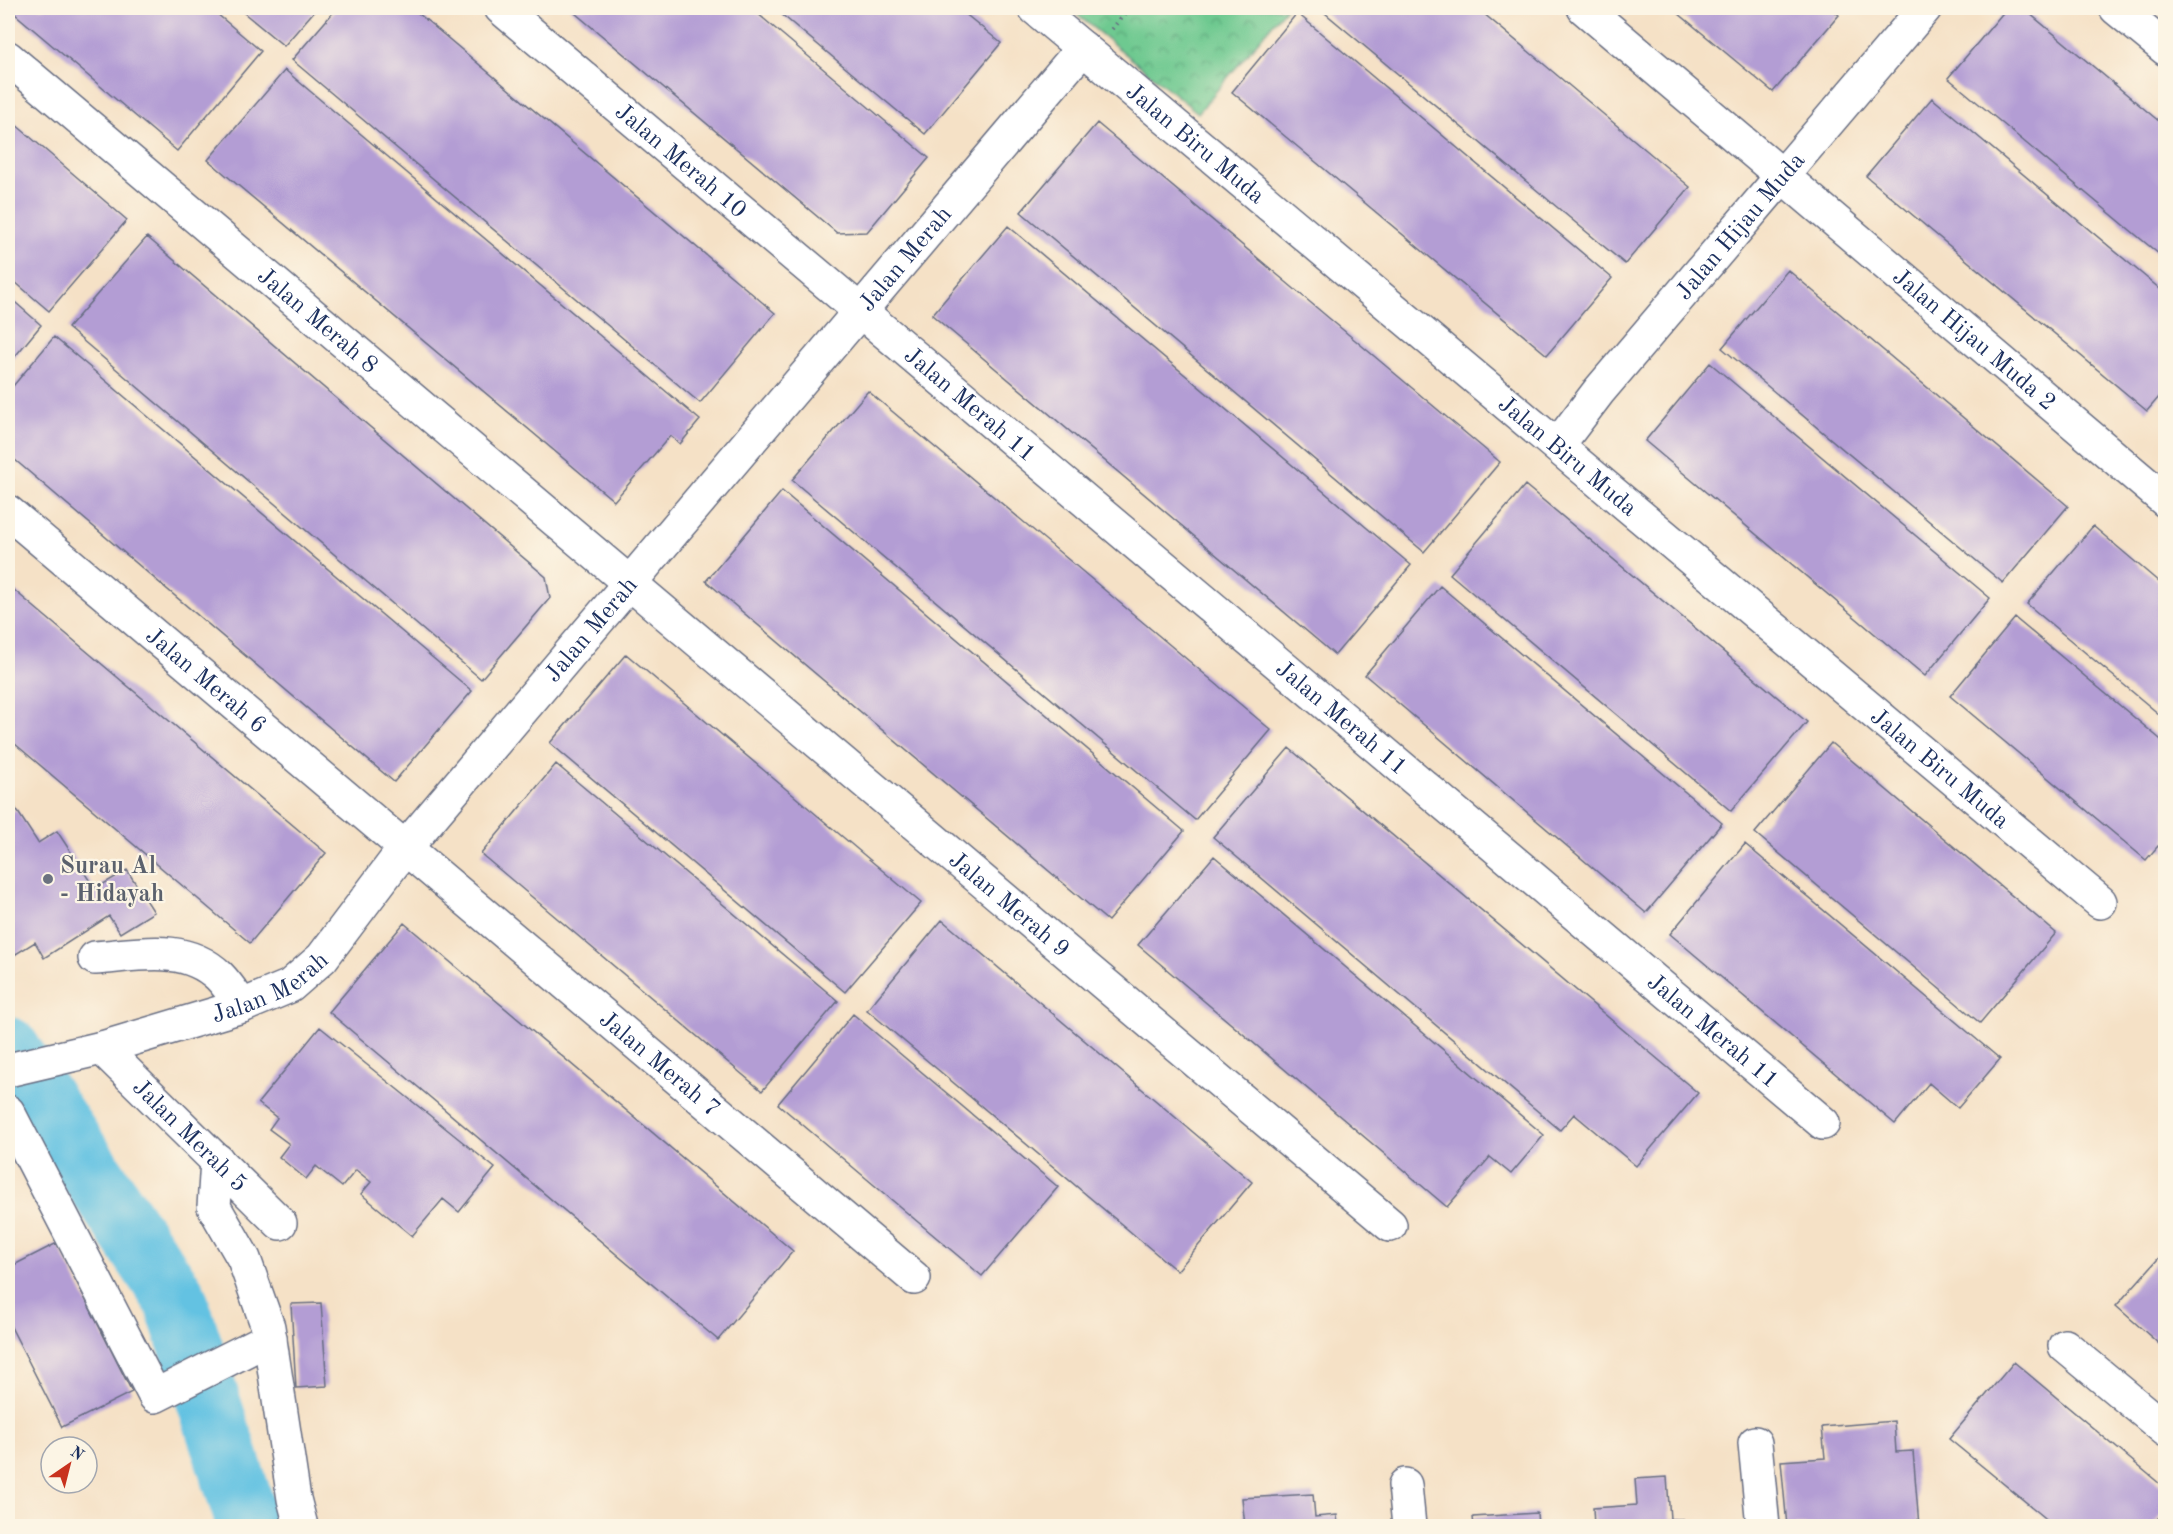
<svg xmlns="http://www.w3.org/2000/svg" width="2173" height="1534" viewBox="0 0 2173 1534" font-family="'Old Standard TT',serif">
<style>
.park{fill:url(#park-crowns);stroke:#447c77;stroke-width:1.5}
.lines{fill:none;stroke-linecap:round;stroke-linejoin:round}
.river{stroke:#64c2e2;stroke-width:64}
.building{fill:#b39dd4}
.minor-casing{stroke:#676d82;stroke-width:36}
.path{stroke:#676d82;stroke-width:4;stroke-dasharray:1.5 4.5;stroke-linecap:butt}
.minor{stroke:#fff;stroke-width:33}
.worship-dot{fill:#6b7280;stroke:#fcf5e5;stroke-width:2}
.labels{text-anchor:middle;stroke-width:4.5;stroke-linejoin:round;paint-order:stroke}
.street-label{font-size:24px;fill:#1b2f5e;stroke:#fcf5e5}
.worship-label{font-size:24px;font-weight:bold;fill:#5b616d;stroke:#fcf5e5;text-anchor:start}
</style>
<defs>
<pattern id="park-crowns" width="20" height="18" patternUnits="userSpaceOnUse" patternTransform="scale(1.5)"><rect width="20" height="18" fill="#6ec990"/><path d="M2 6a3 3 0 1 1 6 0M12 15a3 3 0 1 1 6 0" fill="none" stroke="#5aa479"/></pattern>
</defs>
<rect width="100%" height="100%" fill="#fcf5e5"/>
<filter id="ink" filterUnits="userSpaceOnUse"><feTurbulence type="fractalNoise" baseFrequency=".0167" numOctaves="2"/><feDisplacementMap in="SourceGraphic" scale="12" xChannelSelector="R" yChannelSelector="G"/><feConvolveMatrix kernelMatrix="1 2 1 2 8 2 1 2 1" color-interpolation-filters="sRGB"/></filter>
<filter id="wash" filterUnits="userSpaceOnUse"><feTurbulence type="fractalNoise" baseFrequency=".008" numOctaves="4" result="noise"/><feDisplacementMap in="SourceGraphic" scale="24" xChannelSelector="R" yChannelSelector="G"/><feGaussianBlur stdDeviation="1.35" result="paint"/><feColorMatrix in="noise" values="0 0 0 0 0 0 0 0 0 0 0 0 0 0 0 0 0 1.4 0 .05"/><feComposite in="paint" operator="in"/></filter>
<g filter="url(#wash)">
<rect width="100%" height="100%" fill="#f5e1c6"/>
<path class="park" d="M1069,8H1286L1198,113Z"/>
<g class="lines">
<path class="river" d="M8,1049L175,1298L249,1526"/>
</g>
<g id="blocks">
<path class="building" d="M8,8H210L261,51L177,151Z
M238,8H317L284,46Z
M337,8H412L775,313L700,403L292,60Z
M569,8H751L929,158L867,232L837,233Z
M774,8H958L1001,43L925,134Z
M1319,8H1477L1690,187L1625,264Z
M1672,8H1830L1839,15L1773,92Z
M2007,8H2023L2166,127V260L1948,78Z
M1297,13L1612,278L1547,355L1232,92Z
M285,70L700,420L680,444L670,436L614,501L208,160Z
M1932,98L2166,294V389L2147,411L1866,176Z
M8,118L127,220L49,311L8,276Z
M1097,123L1500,462L1424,552L1021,212Z
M1008,226L1411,565L1335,655L932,315Z
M147,237L546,577L550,598L481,679L68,328Z
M1788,270L2068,506L2003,583L1722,348Z
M8,296L41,325L8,365Z
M54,337L472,691L394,782L8,454V392Z
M1710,363L1990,598L1925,676L1645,441Z
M868,391L1271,730L1195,820L792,480Z
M1525,485L1807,722L1731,811L1450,574Z
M782,491L1184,831L1108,921L706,581Z
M2093,526L2166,588V720L2027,604Z
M8,585L326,853L250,943L8,738Z
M1440,586L1722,823L1646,913L1365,675Z
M2015,618L2166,744V852L2158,846L2146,860L1950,696Z
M626,654L921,903L845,992L550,743Z
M1831,743L2056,933L1980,1023L1755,833Z
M1289,748L1698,1093L1636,1166L1574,1114L1560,1130L1213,837Z
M556,764L838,1001L762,1091L481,854Z
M16,809L38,843L57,831L95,889L127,870L154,912L120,933L109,916L44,958L35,942L8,959V815Z
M1745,844L2000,1059L1958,1108L1929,1083L1895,1124L1670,934Z
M1214,856L1544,1135L1511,1174L1490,1157L1447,1207L1138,945Z
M942,920L1252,1182L1177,1271L867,1010Z
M404,923L793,1251L718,1340L329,1012Z
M853,1014L1058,1187L982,1276L778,1104Z
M320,1027L495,1168L459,1212L443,1199L412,1236L361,1194L371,1182L356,1170L342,1187L316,1166L306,1179L279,1157L289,1144L269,1129L277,1118L258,1103Z
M57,1243L132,1392L62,1427L8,1321V1268Z
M2166,1250V1350L2116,1306Z
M321,1303L327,1386L296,1388L291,1304Z
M2014,1362L2166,1489V1510L2152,1526H2055L1949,1439Z
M1894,1421L1896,1452L1913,1451L1919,1526H1787L1781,1461L1825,1458L1822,1427Z
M1667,1477L1670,1519H1683L1684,1526H1594L1593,1508L1637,1505L1635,1479Z
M1313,1494L1315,1517L1337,1515L1338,1526H1245L1242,1498Z
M1537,1513L1538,1526H1474L1473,1517Z"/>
</g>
</g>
<g filter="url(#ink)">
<use href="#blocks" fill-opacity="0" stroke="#676d82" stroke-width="1.5"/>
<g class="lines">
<g class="minor-casing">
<g id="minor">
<path id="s1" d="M501,8L1823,1123"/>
<path id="s2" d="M1035,8L2100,902"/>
<path id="s3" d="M1584,8L2166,501"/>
<path d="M2116,8L2166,49"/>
<path id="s4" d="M8,58L1390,1225"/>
<path id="s5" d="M1558,445L1599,391L1925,8"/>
<path id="s6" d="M8,512L914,1278"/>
<path d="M95,958C138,955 185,943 219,976C228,985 235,996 242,1006"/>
<path id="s7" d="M102,1048L280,1223"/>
<path id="s8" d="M8,1070L102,1048L242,1006L290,986L322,958L405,848L1083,48"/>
<path d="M8,1112L155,1396L270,1338"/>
<path d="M217,1160L214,1207L244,1259L268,1327L294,1499L301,1526"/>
<path d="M2065,1346L2166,1430"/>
<path d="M1755,1443L1763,1526"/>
<path d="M1405,1485L1409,1526"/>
</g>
</g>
<path class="path" d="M1112,29L1129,8"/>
<use href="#minor" class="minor"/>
</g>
</g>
<circle class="worship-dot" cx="48" cy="879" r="6"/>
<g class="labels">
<g class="street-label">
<text dy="8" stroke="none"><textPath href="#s2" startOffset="210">Jalan Biru Muda</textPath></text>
<text dy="8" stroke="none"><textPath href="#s1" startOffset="236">Jalan Merah 10</textPath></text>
<text dy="8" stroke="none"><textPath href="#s5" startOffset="285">Jalan Hijau Muda</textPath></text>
<text dy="8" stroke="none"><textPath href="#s8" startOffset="1248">Jalan Merah</textPath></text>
<text dy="8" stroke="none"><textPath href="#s4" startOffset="406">Jalan Merah 8</textPath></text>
<text dy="8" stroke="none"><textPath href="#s3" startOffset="512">Jalan Hijau Muda 2</textPath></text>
<text dy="8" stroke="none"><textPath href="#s1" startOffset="614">Jalan Merah 11</textPath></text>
<text dy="8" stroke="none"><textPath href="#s2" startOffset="696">Jalan Biru Muda</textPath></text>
<text dy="8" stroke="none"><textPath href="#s8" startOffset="762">Jalan Merah</textPath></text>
<text dy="8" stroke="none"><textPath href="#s6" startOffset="260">Jalan Merah 6</textPath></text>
<text dy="8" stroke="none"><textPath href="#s1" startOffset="1100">Jalan Merah 11</textPath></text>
<text dy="8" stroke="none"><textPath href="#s2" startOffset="1182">Jalan Biru Muda</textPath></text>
<text dy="8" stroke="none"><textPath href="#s4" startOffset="1311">Jalan Merah 9</textPath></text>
<text dy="8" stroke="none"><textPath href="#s8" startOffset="276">Jalan Merah</textPath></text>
<text dy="8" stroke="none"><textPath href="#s1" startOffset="1586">Jalan Merah 11</textPath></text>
<text dy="8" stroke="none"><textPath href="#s6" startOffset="854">Jalan Merah 7</textPath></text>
<text dy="8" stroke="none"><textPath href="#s7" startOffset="124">Jalan Merah 5</textPath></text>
</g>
<g class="worship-label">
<text x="60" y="873">Surau Al<tspan x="60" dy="28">- Hidayah</tspan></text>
</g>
</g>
<rect width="2173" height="1534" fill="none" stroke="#fcf5e5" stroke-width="30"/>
<g transform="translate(69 1465) rotate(35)"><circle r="28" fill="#fcf5e5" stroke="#a2a6af" stroke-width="1.5"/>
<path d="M0-4.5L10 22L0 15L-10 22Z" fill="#c8321e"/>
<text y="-9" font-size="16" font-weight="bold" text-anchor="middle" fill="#1b2f5e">N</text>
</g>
</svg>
